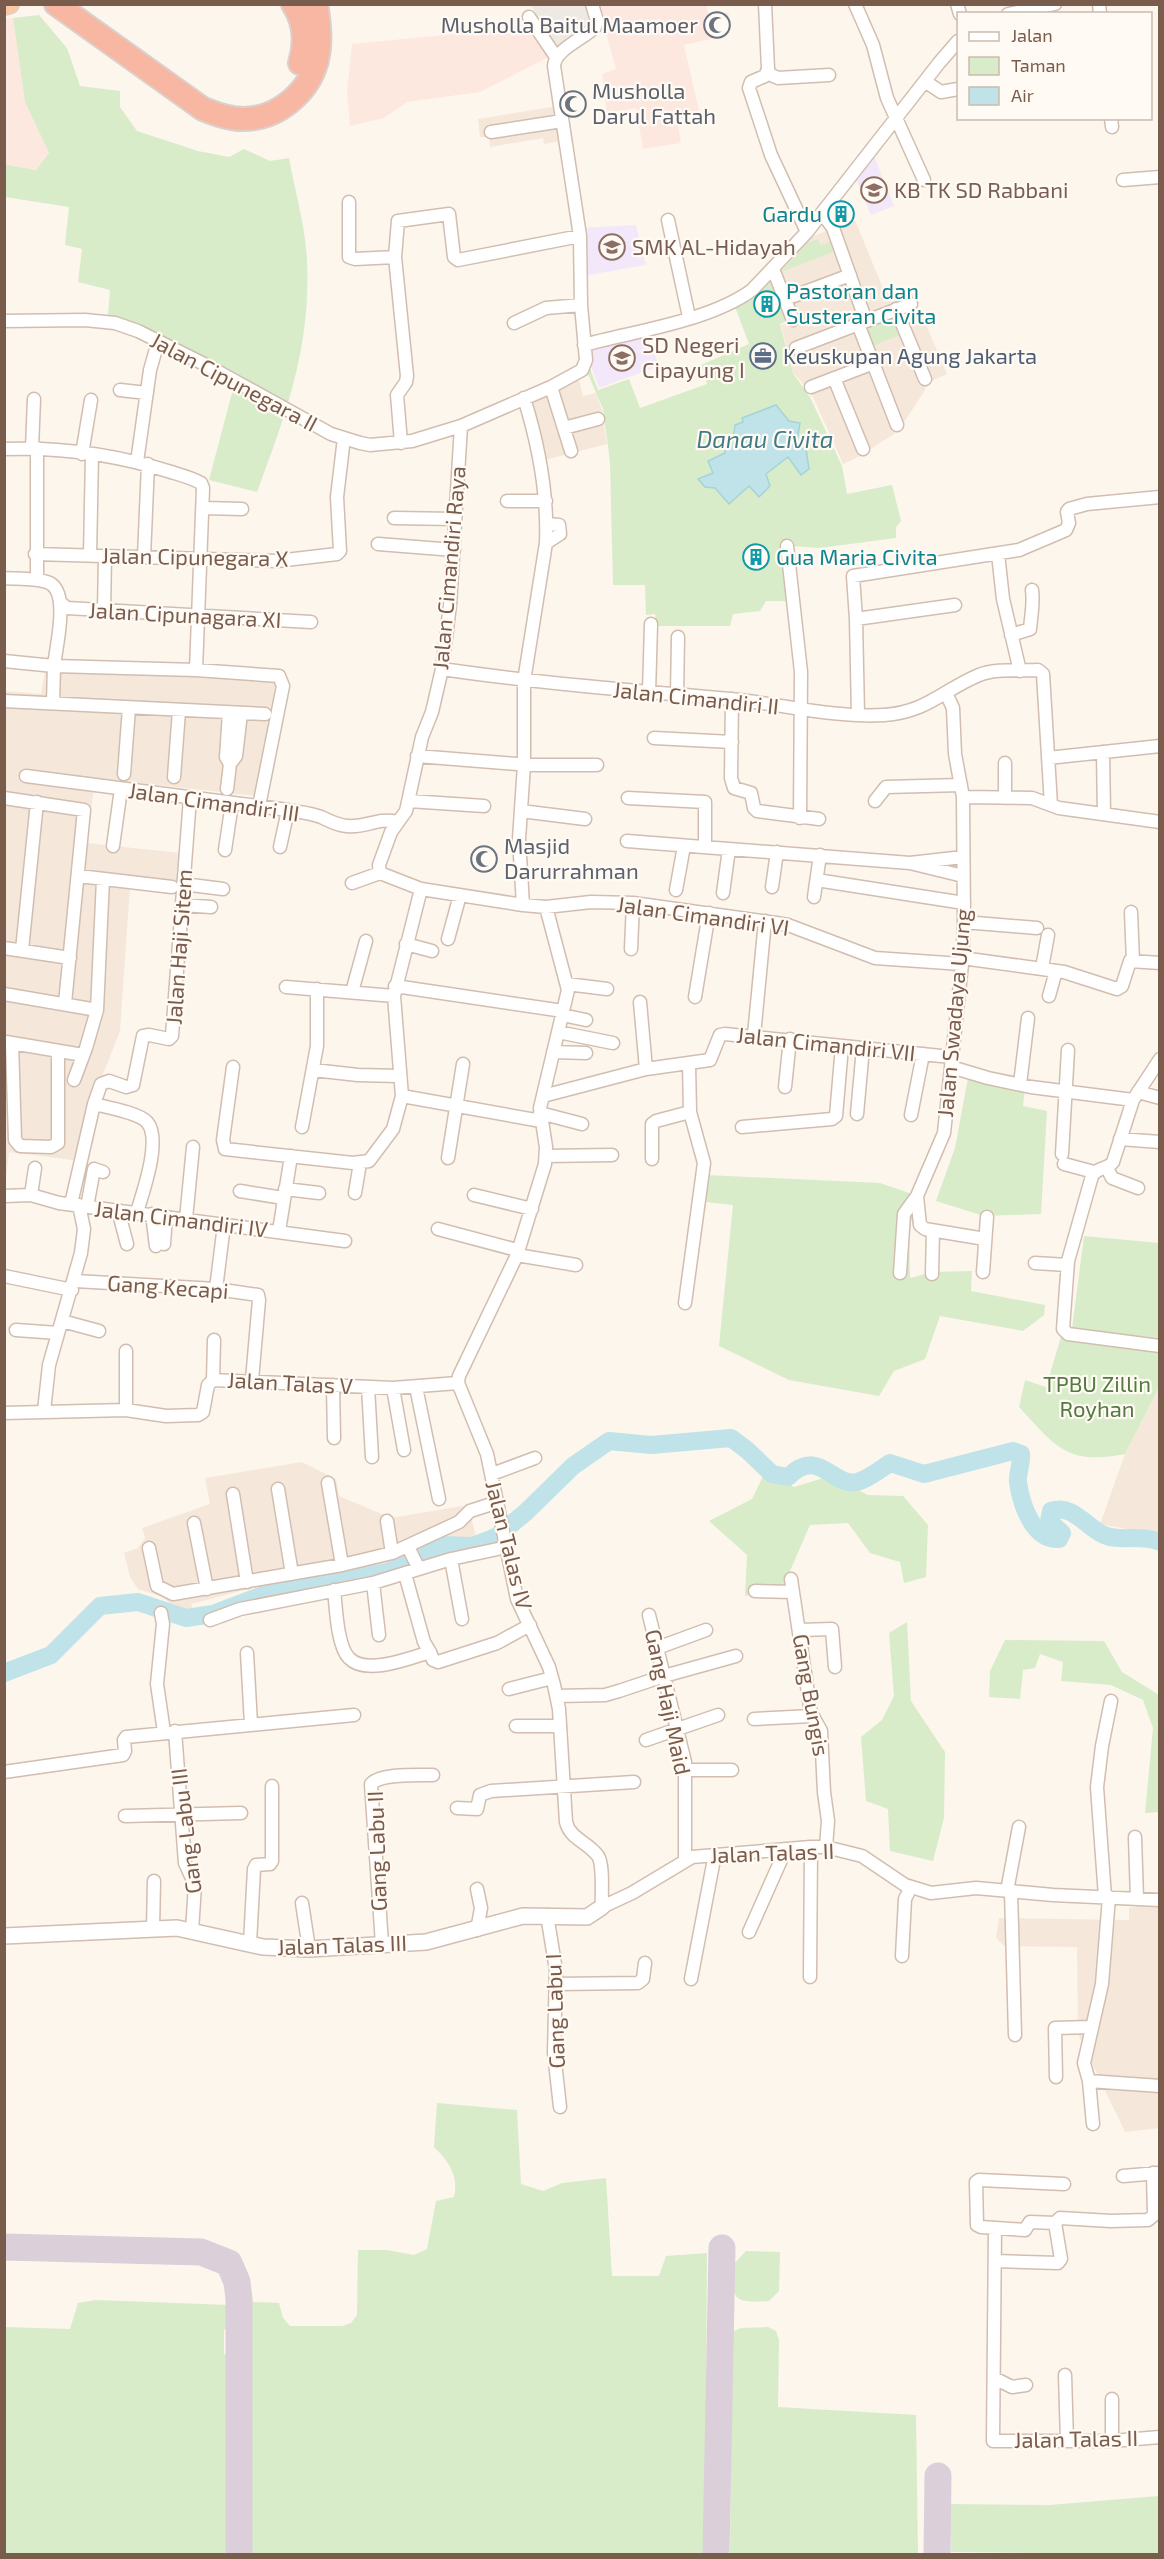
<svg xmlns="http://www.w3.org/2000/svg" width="1164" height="2559" viewBox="0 0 1164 2559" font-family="'Exo 2',sans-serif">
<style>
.residential{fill:#f5e8da}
.commercial{fill:#fde8e0}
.industrial{fill:#efe9e4}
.education{fill:#f3e8fa}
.green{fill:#d8ecc9}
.water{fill:#bfe3e8;stroke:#a5d3da;stroke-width:1.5}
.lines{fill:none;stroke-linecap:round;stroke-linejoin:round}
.river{stroke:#bfe3e8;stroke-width:18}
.taxiway{stroke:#dbcfda;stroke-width:27}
.minor-casing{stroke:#d1beb0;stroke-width:15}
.tertiary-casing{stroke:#d1beb0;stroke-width:18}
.trunk-casing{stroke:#dad1cd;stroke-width:22}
.motorway-casing{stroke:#dad1cd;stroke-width:26}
.minor{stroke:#fff;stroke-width:12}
.tertiary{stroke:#fff;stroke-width:15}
.trunk{stroke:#f9c8a4;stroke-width:20}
.motorway{stroke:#f7b7a3;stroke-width:22}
.labels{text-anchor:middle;stroke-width:4.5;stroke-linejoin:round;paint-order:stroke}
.worship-label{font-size:22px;fill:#5b616d;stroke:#fffaf3;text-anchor:start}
.education-label{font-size:22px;fill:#785e54;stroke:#fffaf3;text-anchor:start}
.culture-label{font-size:22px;fill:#0d838f;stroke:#fffaf3;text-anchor:start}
.service-label{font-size:22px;fill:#4e5e75;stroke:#fffaf3;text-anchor:start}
.street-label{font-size:22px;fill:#7a5c4d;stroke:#fffaf3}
.park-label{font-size:22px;fill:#537a41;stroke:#fffaf3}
.water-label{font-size:24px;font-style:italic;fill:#437c86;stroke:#fffaf3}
</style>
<rect width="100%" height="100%" fill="#fdf6ec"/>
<path class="residential" d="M557,106L563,141L544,144L543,138L490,147L489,137H480L478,119Z
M855,220L884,291L894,288L913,294L947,374L925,384V390L901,427L894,434L858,457L843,464L813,397L793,372L781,325L793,321L776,271L803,240Z
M578,376L583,396L596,393L602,410L607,444L545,460L531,400Z
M46,667L277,674L257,796L95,778L87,843L180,853L179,891L130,887L120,1031L93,1100L80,1161L9,1152L5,1189V691L41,694Z
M1159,1387V1535L1100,1524L1125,1454Z
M302,1462L336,1479L339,1496L391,1518L468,1505L477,1540L443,1538L412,1553L363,1571L248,1589L191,1604L193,1611L171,1605L163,1597L138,1589L130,1577L124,1553L138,1548L145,1538L142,1528L210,1504L205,1478Z
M1159,1903V2128L1125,2132L1078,2034L1077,1947L1004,1946L996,1938L999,1918L1129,1920V1908Z"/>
<path class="commercial" d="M598,5H706L709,16L729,12L724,36L684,45L700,115L677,119L681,143L643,149L636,108L607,113L602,74L616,69Z
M532,15L555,54L480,92L407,102L384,118L350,126L347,91L352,44L506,29Z
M13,18L25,102L49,153L36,170L5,164V19Z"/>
<path class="industrial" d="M531,5H589L595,22L557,52Z"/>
<path class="education" d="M872,151L894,206L871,215L854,174Z
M636,225L646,265L583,276L581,228Z
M646,331L659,366L599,388L585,350Z"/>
<path class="green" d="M39,15L67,48L80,86L120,91V107L137,131L198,151L229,157L244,149L270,161L289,158C295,192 306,228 307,262C311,347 286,414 257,492L209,480L237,374L183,346L108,315L110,290L78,282L82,249L65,245L69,207L5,197L4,164L36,170L49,153L25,102L13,18Z
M818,239L821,245L830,242L833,252L781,272L807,243Z
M775,273L792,319L780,324L793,373L811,399L842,466L847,494L892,485L901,521L896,527V538L819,548L792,546L791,540L783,541L788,601H766L760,611L733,614L730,626H657L655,614L646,615L645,585H613L610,462L603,409L585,367L587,360L598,390L629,379L640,408L707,384L701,365L749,344L734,304Z
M893,316L900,335L873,346L866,327Z
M968,1078L1025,1089L1023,1106L1047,1111L1041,1214L984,1216L936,1201L955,1148Z
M707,1175L880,1183L918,1196L909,1230L910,1278L933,1272L972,1271L971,1291L1045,1305L1044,1315L1023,1331L940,1316L925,1359L894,1371L879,1396L789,1380L719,1346L733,1205L706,1202Z
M1084,1236L1159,1243V1338L1072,1329Z
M1061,1337L1159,1350V1387L1125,1454C1067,1466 1055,1446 1019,1407L1025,1380L1046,1387Z
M766,1470L794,1487L830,1476L868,1495L903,1496L928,1525L926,1577L904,1583L900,1562L870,1553L848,1523L810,1525L783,1587L745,1596L747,1555L709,1521L752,1499Z
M907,1622L911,1701L945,1752L944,1818L933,1861L890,1851L888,1809L866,1801L861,1737L882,1720L894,1696L889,1633Z
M1005,1640L1104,1641L1122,1672L1159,1695V1812L1145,1813L1153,1728L1143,1700L1111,1685L1061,1681L1063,1662L1040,1654L1035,1668L1023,1670L1020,1699L989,1697L990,1671Z
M437,2103L517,2110L521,2184L543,2191L562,2183L606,2178L612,2276H659L666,2256L707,2253L705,2554H244L251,2302L279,2303L283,2318L290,2326H342L351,2323L357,2315L358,2250H387L414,2255L427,2249L436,2201L454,2197C459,2177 449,2161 434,2147Z
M746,2251L780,2252L779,2291L769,2301C733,2303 732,2301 733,2265Z
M96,2300L229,2305L230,2327L224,2330V2354L230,2355L226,2554H5V2327L70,2329L78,2303Z
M768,2327L776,2331L779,2340L778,2407L916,2415L918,2554H730L732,2342L734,2331L741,2328Z
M1159,2496V2554L951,2552L950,2504L1049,2505Z"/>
<path class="water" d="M776,405L789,421L800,423L796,447L806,449L809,469L801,475L788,457L766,474L770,486L759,497L749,486L729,504L715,488L705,487L698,479L713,473L708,461L725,453L724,444L733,440L735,425L743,422L742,418Z"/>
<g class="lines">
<path class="river" d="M4,1673L51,1655L100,1606L138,1602L186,1618L213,1614L268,1593L387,1572L422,1557L441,1545L473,1546L496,1537L526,1512L573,1466L609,1441L651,1445L731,1438L747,1450L772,1474L788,1477C819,1446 832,1487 857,1482C867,1480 881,1469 890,1463L924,1474L1013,1451L1021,1454C1022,1463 1017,1474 1018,1482C1021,1503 1032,1540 1059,1539L1062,1533L1049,1521L1051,1511C1072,1503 1086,1527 1104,1535C1119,1542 1140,1534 1160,1542"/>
<path class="taxiway" d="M4,2247L201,2252L229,2263L237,2282L239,2299V2554
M716,2554L722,2248
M937,2554L938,2476"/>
<g class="minor-casing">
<path id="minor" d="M592,4L597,21L595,27C584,39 555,49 554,66L580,236L581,305L586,360L582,370L551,387L461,426L450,605L442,669L432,712L422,737L406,811L391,832L379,865L380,873L421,889L523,905L546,907L591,902L633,903L776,923L788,925L875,958L962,964
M765,4L768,69L765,76L751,82L749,88L771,155L807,232
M855,4L873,45L887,98L924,180
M957,4L960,14
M1099,4L1100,14
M1008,14L1055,4
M529,17L556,57
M767,73L778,78L829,75
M926,82L941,92L958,89
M1111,118L1112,127
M491,132L562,121
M1123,180L1160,177
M349,202V257L355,259L395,257
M822,213L833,228L866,321
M668,220L689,317
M773,269L793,320
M794,296L850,275
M896,309L925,379
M4,321L85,320L115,323L138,331L208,366L331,434L360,443L370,445L412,441L461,426
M514,323L546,308L581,305
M858,324L897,425
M584,345C635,331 710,321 752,290L807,232L939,63L958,41
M796,348L911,304
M834,378L863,449
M551,387L571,451
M811,387L874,363
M120,390L147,393
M564,428L598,419
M401,443L397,395L406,382L407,376L395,257L398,221L449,214L454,257L458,260L580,236
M32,448L34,399
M4,449C60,447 118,455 171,472C181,475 192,478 201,483L203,488L196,670
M82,454L91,400
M137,462L150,370L158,342
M507,501H546
M203,508L242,509
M394,518L455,519
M546,543L560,534L559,525L547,524
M378,544L454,550
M787,546L801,672L800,818
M35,554L277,561L337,554L340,551L337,497L344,438
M998,554L1003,599L1020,671
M90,556L92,454
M144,557L148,464
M4,578C18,579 34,578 47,582C71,589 56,646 54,666L196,670L279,676L283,686L259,806
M37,580V448
M61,603L67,608L311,622
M104,611L105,556
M856,619L955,605
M1011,635L1030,629C1031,615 1034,605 1032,590
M4,661L54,666L53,703
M442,669C538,683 635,691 731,699C782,704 833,718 884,715C927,712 943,690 979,675C995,668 1020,671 1038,670L1043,674L1051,805
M649,693L651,624
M677,696L678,637
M732,699L731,778L734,788L751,793L754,808L757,811L819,819
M4,701L265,714
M229,713L226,757L230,764
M858,715L856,619L853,576L1019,550L1066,530L1069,523L1067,512L1069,509L1087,504L1160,497
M654,738L732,742
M1103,752L1104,814
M417,756L517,764
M1048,758L1160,746
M524,765H597
M124,774L129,708
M26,776L288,810C298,812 311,813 321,817C330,821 336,825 347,826C369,828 375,817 398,822
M174,777L179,711
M227,789L230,764L236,756L241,713
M963,797L1032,798L1059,808L1160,822
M4,798L84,810L65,1003
M628,798L705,802V847
M1005,798V763
M409,801L484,806
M875,801L886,787L961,785
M521,811L585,819
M627,841L910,863
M113,846L121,789
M280,847L288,810
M225,850L232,803
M79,876L172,887
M963,876L910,863L963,857
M823,881L964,903
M352,883L380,873
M183,884L223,889
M772,887L777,852
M676,890L684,846
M723,893L729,849
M814,897L820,855
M182,905L211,907
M523,905L519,839L524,765V681L546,543C548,493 539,446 524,398
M546,907L568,990L540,1108L546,1147L545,1164L517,1255L459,1376L458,1383L487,1454L517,1599L549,1667L554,1685L559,1709L566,1822C570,1839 588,1842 598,1856C604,1865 601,1895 602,1907L632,1893L692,1857L811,1847H826L862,1856L905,1885L931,1893L976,1888L1053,1895L1160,1900
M1131,912L1133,961
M964,922L1037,928
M448,939L460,895
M406,944L432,951
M4,948L70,958
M631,949L633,903
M22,950L37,802
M962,958L1064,972L1117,989L1122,986L1130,961L1160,963
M1042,968L1048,935
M567,984L607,989
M395,986L563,1011
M286,987L394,996
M352,992L366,941
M4,994L97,1010
M1049,996L1056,971
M695,997L709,913
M640,1002L646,1069
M562,1015L586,1020
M558,1032L613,1043
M754,1035L765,921
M6,1042L83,1055
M12,1043L15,1140L20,1146L51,1147L58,1143V1051
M553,1052L586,1053
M1160,1059L1133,1100L1113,1162C1107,1170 1097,1167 1092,1176L1068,1261L1063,1329L1068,1334L1160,1346
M233,1067L223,1140L225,1149L353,1163L369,1161L393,1129L402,1096L394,996L421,889
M951,1067L988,1078L1031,1087L1133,1100
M313,1070L358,1075L399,1076
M74,1080L86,1048L97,1010L103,879
M1020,1084L1028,1018
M785,1087L790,1039
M1138,1092L1160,1098
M402,1096L541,1121
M543,1096L646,1069L710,1060L720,1035L725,1034L951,1057
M94,1104C106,1107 139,1113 147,1122C162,1139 143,1192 137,1212
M540,1113L582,1124
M857,1114L863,1048
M911,1115L923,1054
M302,1127L317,1046V989
M742,1127L832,1119L836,1116L842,1046
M1120,1139L1160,1142
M1062,1154L1068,1050
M546,1156L612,1155
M448,1158L463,1064
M652,1159V1124L656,1121L690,1112
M1064,1164L1094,1172
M1107,1168L1112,1178L1138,1188
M285,1189L319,1193
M240,1191L283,1198
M355,1193L360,1163
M31,1195L35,1168
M474,1195L532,1209
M4,1196L31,1195L59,1203L345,1241
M917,1196L920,1225L925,1229L985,1239
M71,1204L94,1104L101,1084L109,1081L126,1087L133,1085L143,1036L149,1035L169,1039L172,1036L190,798
M87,1207L94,1169L103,1172
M118,1210L127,1244
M152,1214L156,1246
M186,1219L193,1147
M438,1229L517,1250
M279,1231L291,1156
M164,1244L166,1216
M517,1255L576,1265
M1035,1263L1067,1265
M983,1272L987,1217
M900,1273L904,1214L917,1196L944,1133L962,964L964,922L963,797L955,754L953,708L946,693
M932,1274L933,1231
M4,1276L72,1290
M75,1281L216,1289L258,1295L259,1300L252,1380
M216,1289L224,1225
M685,1303L704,1163L690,1112L689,1064
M62,1321L99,1331
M16,1330L58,1333
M213,1380L214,1340
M333,1385L334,1438
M368,1387L372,1457
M416,1387L439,1499
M393,1388L404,1450
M126,1410V1351
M44,1411L49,1365L81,1253L84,1229L79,1205
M4,1413L126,1410L166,1416L198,1415L203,1412L208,1385L213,1380L393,1388L458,1383
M492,1474L535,1458
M328,1483L342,1565
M278,1489L292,1574
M233,1494L247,1582
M387,1521L392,1553
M194,1523L207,1589
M408,1547L419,1569
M149,1548L157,1586L173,1594L342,1565L392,1553L459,1522L470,1511L498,1502
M451,1559L462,1619
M405,1574L424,1642L430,1652
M791,1579L811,1713L821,1731L824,1792L828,1821L826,1847
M373,1583L379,1635
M334,1590C336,1607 337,1646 349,1658C366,1676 410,1658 430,1652L433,1660L438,1662L497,1643L530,1625
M755,1591L793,1592
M161,1613L163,1624L157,1684L164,1732
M649,1615L685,1762V1860
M210,1620L240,1609L373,1583L451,1559L507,1547
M800,1630L832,1629L835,1667
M657,1648L706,1630
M247,1653L251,1724
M509,1689L552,1678
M557,1696L605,1695L619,1691L664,1676L736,1656
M754,1719L812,1716
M516,1726H560
M175,1731L185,1863L195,1885L192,1931
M646,1740L718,1715
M685,1770H732
M4,1772L123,1755L125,1751L124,1740L126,1737L354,1715
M457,1808L477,1809L480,1795L491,1791L634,1782
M125,1816L241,1813
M1135,1837L1137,1899
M477,1889L481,1908L477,1930
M1007,1891L1019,1827
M1011,1891L1015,2035
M1105,1897L1097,1787L1102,1746L1111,1701
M302,1903L309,1949
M547,1915L556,1970L554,2053L560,2107
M153,1928L154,1881
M749,1932L785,1851
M250,1943L254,1869L256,1865L270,1864L272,1861V1786
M382,1944L371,1784C381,1773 418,1775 433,1775
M902,1956L905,1899L911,1887
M810,1977L811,1847
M691,1979L715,1854
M556,1984L638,1983L643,1979L645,1963
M1056,2077L1055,2028L1091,2027
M1089,2081L1160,2086
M1093,2124L1089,2081L1084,2063L1102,1984L1109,1897
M1123,2176L1158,2173
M1064,2184L979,2180L976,2182L977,2225L981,2227L1025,2230L1030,2222L1055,2223L1060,2218L1111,2221L1148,2220L1154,2215L1153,2173
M995,2228L993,2441H1112L1160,2437
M996,2261L1058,2263L1061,2259L1055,2223
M1065,2375L1067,2441
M994,2378L1012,2387L1026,2385
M1112,2441V2399"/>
</g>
<g class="tertiary-casing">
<path id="tertiary" d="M4,1936L177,1928L263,1947L309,1949L426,1942L523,1916L587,1917L602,1907"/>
</g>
<g class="trunk-casing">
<path id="trunk" d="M4,5L9,4"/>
</g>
<g class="motorway-casing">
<path id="motorway" d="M56,4L203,109C216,114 229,119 243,119C279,119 312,90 318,55C321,39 319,21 316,4
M293,4C305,22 306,43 300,63"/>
</g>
<use href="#minor" class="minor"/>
<use href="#tertiary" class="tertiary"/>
<use href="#trunk" class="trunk"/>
<use href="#motorway" class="motorway"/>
</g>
<defs>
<g id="mosque-ring" transform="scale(1.35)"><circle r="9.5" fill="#fffaf3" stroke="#6b7280" stroke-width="1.5"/><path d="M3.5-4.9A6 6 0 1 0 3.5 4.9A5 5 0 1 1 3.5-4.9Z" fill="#6b7280"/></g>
<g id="school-ring" transform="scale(1.35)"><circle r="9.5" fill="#fffaf3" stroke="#8d6e63" stroke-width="1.5"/><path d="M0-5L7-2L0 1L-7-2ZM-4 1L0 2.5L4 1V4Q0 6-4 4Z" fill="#8d6e63"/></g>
<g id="building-ring" transform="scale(1.35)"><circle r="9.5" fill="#fffaf3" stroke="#0f9aa8" stroke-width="1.5"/><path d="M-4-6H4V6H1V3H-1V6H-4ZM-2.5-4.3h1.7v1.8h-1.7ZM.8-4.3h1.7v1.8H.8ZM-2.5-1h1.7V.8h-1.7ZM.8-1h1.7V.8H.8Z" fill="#0f9aa8"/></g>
<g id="office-ring" transform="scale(1.35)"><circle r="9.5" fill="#fffaf3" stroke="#5c6f8a" stroke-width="1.5"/><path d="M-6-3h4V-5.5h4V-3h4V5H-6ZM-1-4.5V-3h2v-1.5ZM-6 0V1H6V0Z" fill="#5c6f8a"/></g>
</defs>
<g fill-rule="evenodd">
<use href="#mosque-ring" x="717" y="25"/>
<use href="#mosque-ring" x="573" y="104"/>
<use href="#school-ring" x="874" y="190"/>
<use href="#building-ring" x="841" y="214"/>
<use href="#school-ring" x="612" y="247"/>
<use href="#building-ring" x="767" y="304"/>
<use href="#office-ring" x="763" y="356"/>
<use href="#school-ring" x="622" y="358"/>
<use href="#building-ring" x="756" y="557"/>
<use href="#mosque-ring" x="484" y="859"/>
</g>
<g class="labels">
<g class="worship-label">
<text x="698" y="33" text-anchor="end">Musholla Baitul Maamoer</text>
<text x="592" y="99">Musholla<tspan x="592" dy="25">Darul Fattah</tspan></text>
<text x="504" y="854">Masjid<tspan x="504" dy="25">Darurrahman</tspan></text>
</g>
<g class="education-label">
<text x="894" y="198">KB TK SD Rabbani</text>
<text x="632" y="255">SMK AL-Hidayah</text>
<text x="642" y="353">SD Negeri<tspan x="642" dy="25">Cipayung I</tspan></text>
</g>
<g class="culture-label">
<text x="822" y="222" text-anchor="end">Gardu</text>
<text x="786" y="299">Pastoran dan<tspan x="786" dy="25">Susteran Civita</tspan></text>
<text x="776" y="565">Gua Maria Civita</text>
</g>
<g class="service-label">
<text x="783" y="364">Keuskupan Agung Jakarta</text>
</g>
<g class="street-label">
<text transform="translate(234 382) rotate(28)" y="8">Jalan Cipunegara II</text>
<text transform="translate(195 557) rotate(1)" y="8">Jalan Cipunegara X</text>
<text transform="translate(449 568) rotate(-85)" y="8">Jalan Cimandiri Raya</text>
<text transform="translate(185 615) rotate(3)" y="8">Jalan Cipunagara XI</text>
<text transform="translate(696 698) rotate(6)" y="8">Jalan Cimandiri II</text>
<text transform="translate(214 802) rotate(8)" y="8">Jalan Cimandiri III</text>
<text transform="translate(703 916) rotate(8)" y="8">Jalan Cimandiri VI</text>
<text transform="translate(179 947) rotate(-86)" y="8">Jalan Haji Sitem</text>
<text transform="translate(954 1013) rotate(-85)" y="8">Jalan Swadaya Ujung</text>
<text transform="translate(826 1044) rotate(6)" y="8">Jalan Cimandiri VII</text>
<text transform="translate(181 1219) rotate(7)" y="8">Jalan Cimandiri IV</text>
<text transform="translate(168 1287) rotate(4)" y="8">Gang Kecapi</text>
<text transform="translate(290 1383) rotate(3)" y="8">Jalan Talas V</text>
<text transform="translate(509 1545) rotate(76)" y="8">Jalan Talas IV</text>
<text transform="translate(811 1695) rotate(80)" y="8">Gang Bungis</text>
<text transform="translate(668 1702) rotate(78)" y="8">Gang Haji Maid</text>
<text transform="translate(186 1831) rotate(-97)" y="8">Gang Labu III</text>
<text transform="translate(377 1851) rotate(-92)" y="8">Gang Labu II</text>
<text transform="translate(772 1853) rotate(-2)" y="8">Jalan Talas II</text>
<text transform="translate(342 1945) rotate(-2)" y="8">Jalan Talas III</text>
<text transform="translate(555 2011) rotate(-92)" y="8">Gang Labu I</text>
<text transform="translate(1076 2439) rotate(-1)" y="8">Jalan Talas II</text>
</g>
<g class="park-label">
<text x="1097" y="1392">TPBU Zillin<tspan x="1097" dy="25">Royhan</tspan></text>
</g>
<g class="water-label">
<text x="765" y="448">Danau Civita</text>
</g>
</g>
<rect width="1164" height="2559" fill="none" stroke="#7a5c4d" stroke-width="12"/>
<rect x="957" y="12" width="195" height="108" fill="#fffaf3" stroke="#cabbb1" stroke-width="1.5"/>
<rect x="969" y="32" width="30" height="9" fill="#ffffff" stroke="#cabbb1" stroke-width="1.5"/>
<text x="1011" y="42" font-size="18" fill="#7a5c4d">Jalan</text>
<rect x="969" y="57" width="30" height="18" fill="#d8ecc9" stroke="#cabbb1" stroke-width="1.5"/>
<text x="1011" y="72" font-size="18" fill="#7a5c4d">Taman</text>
<rect x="969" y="87" width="30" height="18" fill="#bfe3e8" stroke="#cabbb1" stroke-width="1.5"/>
<text x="1011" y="102" font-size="18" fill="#7a5c4d">Air</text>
</svg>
